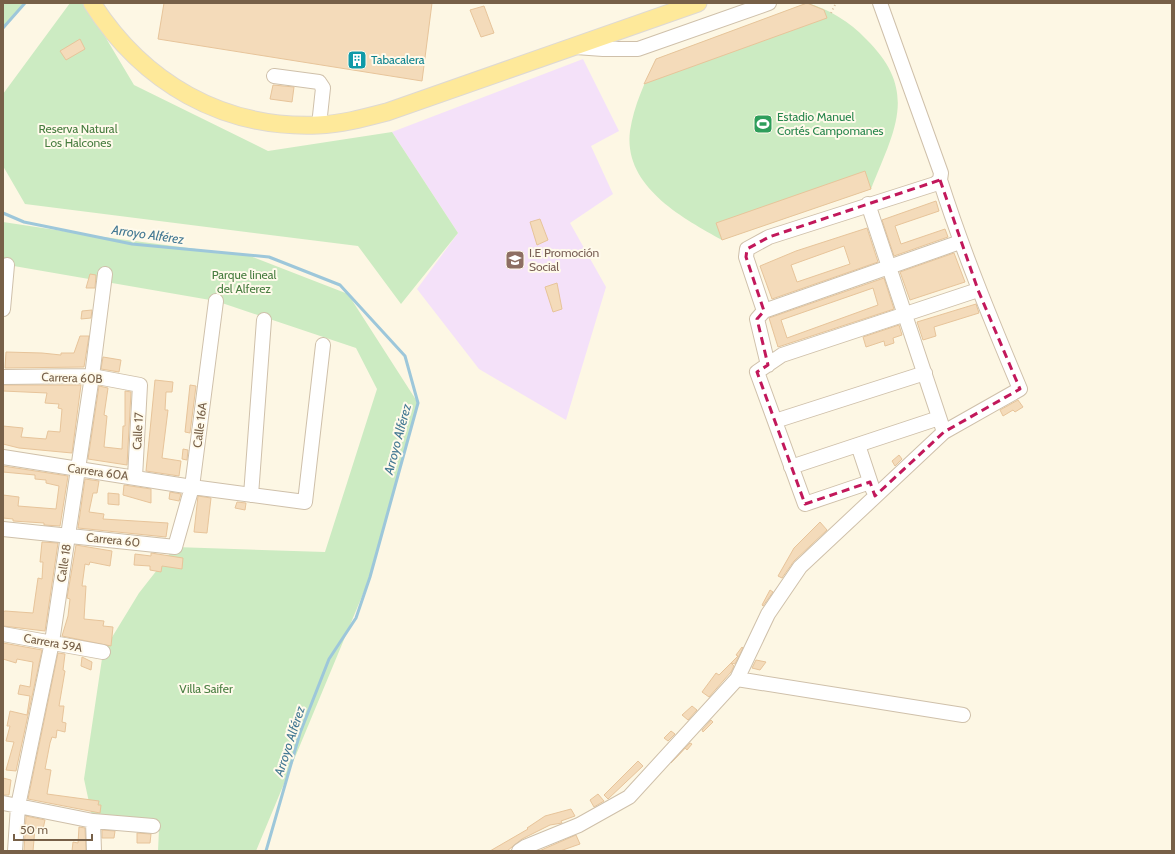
<svg xmlns="http://www.w3.org/2000/svg" width="1175" height="854" viewBox="0 0 1175 854" font-family="Cabin,sans-serif">
<style>
.education{fill:#f4e1f9}
.green{fill:#ccebc2}
.lines{fill:none;stroke-linecap:round;stroke-linejoin:round}
.stream{stroke:#9dc7da;stroke-width:3}
.building{fill:#f4dbba;stroke:#e7c49a;fill-rule:evenodd}
.minor-casing{stroke:#cfc0aa;stroke-width:16}
.major-casing{stroke:#ded9d3;stroke-width:19}
.path{stroke:#d9be9d;stroke-width:2;stroke-dasharray:1 3;stroke-linecap:butt}
.minor{stroke:#fff;stroke-width:14}
.major{stroke:#fee99a;stroke-width:17}
.marked{fill:none;stroke:#c2185b;stroke-width:3;stroke-dasharray:8 5;stroke-linejoin:round}
.labels{text-anchor:middle;stroke-width:4;stroke-linejoin:round;paint-order:stroke}
.culture-label{font-size:12px;fill:#0d838f;stroke:#fffaeb;text-anchor:start}
.leisure-label{font-size:12px;fill:#27864d;stroke:#fffaeb;text-anchor:start}
.park-label{font-size:12px;fill:#487d40;stroke:#fffaeb}
.education-label{font-size:12px;fill:#785e54;stroke:#fffaeb;text-anchor:start}
.street-label{font-size:12px;fill:#776048;stroke:#fffaeb}
.water-label{font-size:13px;font-style:italic;fill:#437893;stroke:#fffaeb}
</style>
<rect width="100%" height="100%" fill="#fdf7e4"/>
<path class="education" d="M583,59L619,131L591,146L613,194L570,223L606,287L566,420L479,369L417,289L458,233L392,132Z"/>
<path class="green" d="M3,3H25L3,28Z
M70,3H85L134,85L268,151L392,132L458,233L401,304L358,246L25,204L3,166V94Z
M807,3C829,9 850,22 866,39C919,91 895,129 871,189L722,240C682,218 623,186 630,131C634,105 645,82 656,59Z
M3,222L96,236L250,256L348,294L418,403L370,577L256,851H158L159,829L153,826L93,821L84,779L103,652L139,593L175,547L325,552L377,389L356,348L216,301L8,265L3,271Z"/>
<g class="lines">
<path class="stream" d="M3,28L25,3
M3,213L24,222L132,244L269,257L340,285L405,356L418,403L370,577L356,618L329,659L300,733L266,851"/>
</g>
<path class="building" d="M164,3H432L422,81L158,39Z
M807,3L824,10L827,18L644,84L656,59Z
M484,6L494,33L481,37L470,10Z
M80,39L85,49L66,60L60,51Z
M273,85L294,87L292,102L270,99Z
M865,171L871,189L722,240L716,223Z
M936,201L939,211L895,226L901,244L945,229L948,237L894,256L882,220Z
M540,219L548,240L537,245L530,222Z
M867,228L878,262L772,299L760,266L796,251ZM844,246L850,264L797,282L791,265Z
M954,253L965,282L910,300L900,272Z
M90,274L96,275L95,288H86Z
M884,278L894,309L778,347L769,318ZM873,288L878,305L787,338L781,320Z
M557,283L562,309L553,312L545,287Z
M976,304L979,313L934,327L936,336L923,340L917,322Z
M92,310L91,318L81,319L82,311Z
M899,325L902,335L893,338L894,343L885,346L884,341L866,347L863,337Z
M80,336H89L84,367L5,368L6,352L42,353L61,355V353H74Z
M103,357L121,360L119,372L101,369Z
M155,380L173,382L172,392H166L165,410H168L162,458L181,461L179,476L146,471Z
M3,385H81L72,453L19,448L3,444V426L23,428L21,437L46,439L48,431L60,432L62,409L58,408L59,404L45,403L47,393L3,391Z
M190,385L196,386L190,433L185,432Z
M99,386L108,388L104,415L107,416L104,447L122,449L123,426H125V391L131,392L127,465L88,459Z
M1018,400L1023,407L1015,412L1013,410L1003,416L1000,410Z
M183,449L188,450L187,460L182,459Z
M899,455L902,459L895,466L892,461Z
M3,466L68,476L60,526L44,525V523L13,521V519L3,518V495L19,497L18,506L56,509L59,486L46,483V480L35,479V475L3,472Z
M85,479L99,481L97,493H93L89,512L104,514L103,519L168,523L166,537L78,528Z
M124,485L151,489V503L123,495Z
M170,492L181,494L179,501L169,499Z
M108,493L119,494V505L108,504Z
M198,496L211,498L207,533L194,532Z
M237,502L246,503L245,510L235,508Z
M820,522L827,530L794,561L782,578L778,576L794,548Z
M42,542L58,543L45,631L3,626V612L5,611L33,613L38,578L42,579L43,562H40Z
M76,545L112,551L110,566L90,562L89,565L85,564L82,586H86L84,619L104,621L103,626L113,627L111,646L62,636L68,616L70,599L67,598Z
M151,553L183,558L182,569L162,566L161,572L150,570V566L134,565L135,554L151,556Z
M770,590L773,592L763,606L762,605Z
M3,643L42,650L16,771L6,770L14,742L6,741L10,726H7L10,711L27,715L30,696L18,694L20,685L30,687L33,662L17,659L16,663L3,659Z
M742,647L743,648L735,664L731,663L734,666L731,672L709,697L702,692L716,673L719,675L738,656L736,655Z
M58,653L65,654L63,670L65,671L59,706H64L62,722L66,723L65,732L57,730L56,738L52,737L50,743L45,769L51,770L47,794L99,801L98,805H101L100,813L28,799Z
M82,657L92,662L91,670L81,666Z
M756,660L766,662L760,670L752,668Z
M692,706L697,710L688,720L682,715Z
M711,720L713,722L703,732L702,730Z
M671,731L675,734L668,741L664,738Z
M690,743L692,744L687,750L685,748L671,763Z
M638,761L643,766L608,799L604,795Z
M3,778L11,780L9,795H3Z
M598,794L604,801L594,807L590,800Z
M571,809L575,816L561,821L562,823L550,825L522,839L507,851H490L528,829L527,828L545,816Z
M26,816L45,820L43,829L35,828L33,851H24Z
M79,827L85,828L86,851H72L73,842L78,843Z
M102,830L115,831L114,838H102Z
M137,833L151,834L150,843H137Z
M576,835L580,844L560,851H539Z"/>
<g class="lines">
<g class="minor-casing">
<path id="minor" d="M576,47L603,49H638L769,3
M274,76L319,82L323,88L319,125
M868,204L944,432
M3,309L7,265
M764,311L960,242
M768,365L757,319L764,311L746,257L747,249L769,237L935,184L940,180
M3,377L92,376L140,385L135,477
M775,421L925,373
M858,445L873,490
M3,457L192,487L305,502L323,345
M791,467L939,418
M870,482L805,504L757,372L782,355L978,290
M251,495L264,320
M3,529L175,547L192,487L216,301
M3,634L103,652
M737,679L963,715
M3,803L93,821L153,826
M93,821L94,851
M15,851L18,806L52,642L92,376L105,274
M519,851L525,847L579,825L629,797L737,679L768,614L800,567L944,432L1020,389C991,320 963,252 940,180L941,173L880,3"/>
</g>
<g class="major-casing">
<path id="major" d="M92,3C143,83 223,129 318,125C342,124 364,118 387,112L698,3"/>
</g>
<path class="path" d="M831,13L836,3"/>
<use href="#minor" class="minor"/>
<use href="#major" class="major"/>
</g>
<path class="marked" d="M940,180L978,290L1020,389L944,432L875,496L870,482L805,504L757,372L768,365L757,319L764,311L746,257L747,249L769,237Z"/>
<defs>
<g id="building-square" transform="scale(1)"><rect x="-9" y="-9" width="18" height="18" rx="4" fill="#0f9aa8" stroke="#fffaeb"/><path d="M-4-6H4V6H1V3H-1V6H-4ZM-2.5-4.3h1.7v1.8h-1.7ZM.8-4.3h1.7v1.8H.8ZM-2.5-1h1.7V.8h-1.7ZM.8-1h1.7V.8H.8Z" fill="#fff"/></g>
<g id="stadium-square" transform="scale(1)"><rect x="-9" y="-9" width="18" height="18" rx="4" fill="#2e9e5b" stroke="#fffaeb"/><path d="M0-5a6.5 5 0 1 0 0 10a6.5 5 0 1 0 0-10ZM-3.5-1.8h7v3.6h-7Z" fill="#fff"/></g>
<g id="school-square" transform="scale(1)"><rect x="-9" y="-9" width="18" height="18" rx="4" fill="#8d6e63" stroke="#fffaeb"/><path d="M0-5L7-2L0 1L-7-2ZM-4 1L0 2.5L4 1V4Q0 6-4 4Z" fill="#fff"/></g>
</defs>
<g fill-rule="evenodd">
<use href="#building-square" x="357" y="60"/>
<use href="#stadium-square" x="763" y="124"/>
<use href="#school-square" x="515" y="260"/>
</g>
<g class="labels">
<g class="culture-label">
<text x="371" y="64">Tabacalera</text>
</g>
<g class="leisure-label">
<text x="777" y="121">Estadio Manuel<tspan x="777" dy="14">Cortés Campomanes</tspan></text>
</g>
<g class="park-label">
<text x="78" y="133">Reserva Natural<tspan x="78" dy="14">Los Halcones</tspan></text>
<text x="244" y="279">Parque lineal<tspan x="244" dy="14">del Alferez</tspan></text>
<text x="206" y="693">Villa Saifer</text>
</g>
<g class="education-label">
<text x="529" y="257">I.E Promoción<tspan x="529" dy="14">Social</tspan></text>
</g>
<g class="street-label">
<text transform="translate(72 378) rotate(2)" y="4">Carrera 60B</text>
<text transform="translate(200 425) rotate(-83)" y="4">Calle 16A</text>
<text transform="translate(138 431) rotate(-87)" y="4">Calle 17</text>
<text transform="translate(98 472) rotate(8)" y="4">Carrera 60A</text>
<text transform="translate(113 540) rotate(6)" y="4">Carrera 60</text>
<text transform="translate(64 563) rotate(-81)" y="4">Calle 18</text>
<text transform="translate(53 643) rotate(10)" y="4">Carrera 59A</text>
</g>
<g class="water-label">
<text transform="translate(148 234) rotate(8)" y="5">Arroyo Alférez</text>
<text transform="translate(397 439) rotate(-75)" y="5">Arroyo Alférez</text>
<text transform="translate(289 741) rotate(-72)" y="5">Arroyo Alférez</text>
</g>
</g>
<rect width="1175" height="854" fill="none" stroke="#776048" stroke-width="8"/>
<path d="M14 834v6h78v-6" fill="none" stroke="#776048" stroke-width="2"/>
<text x="20" y="834" font-size="12" fill="#776048" stroke="#fffaeb" stroke-width="3" paint-order="stroke">50 m</text>
</svg>
